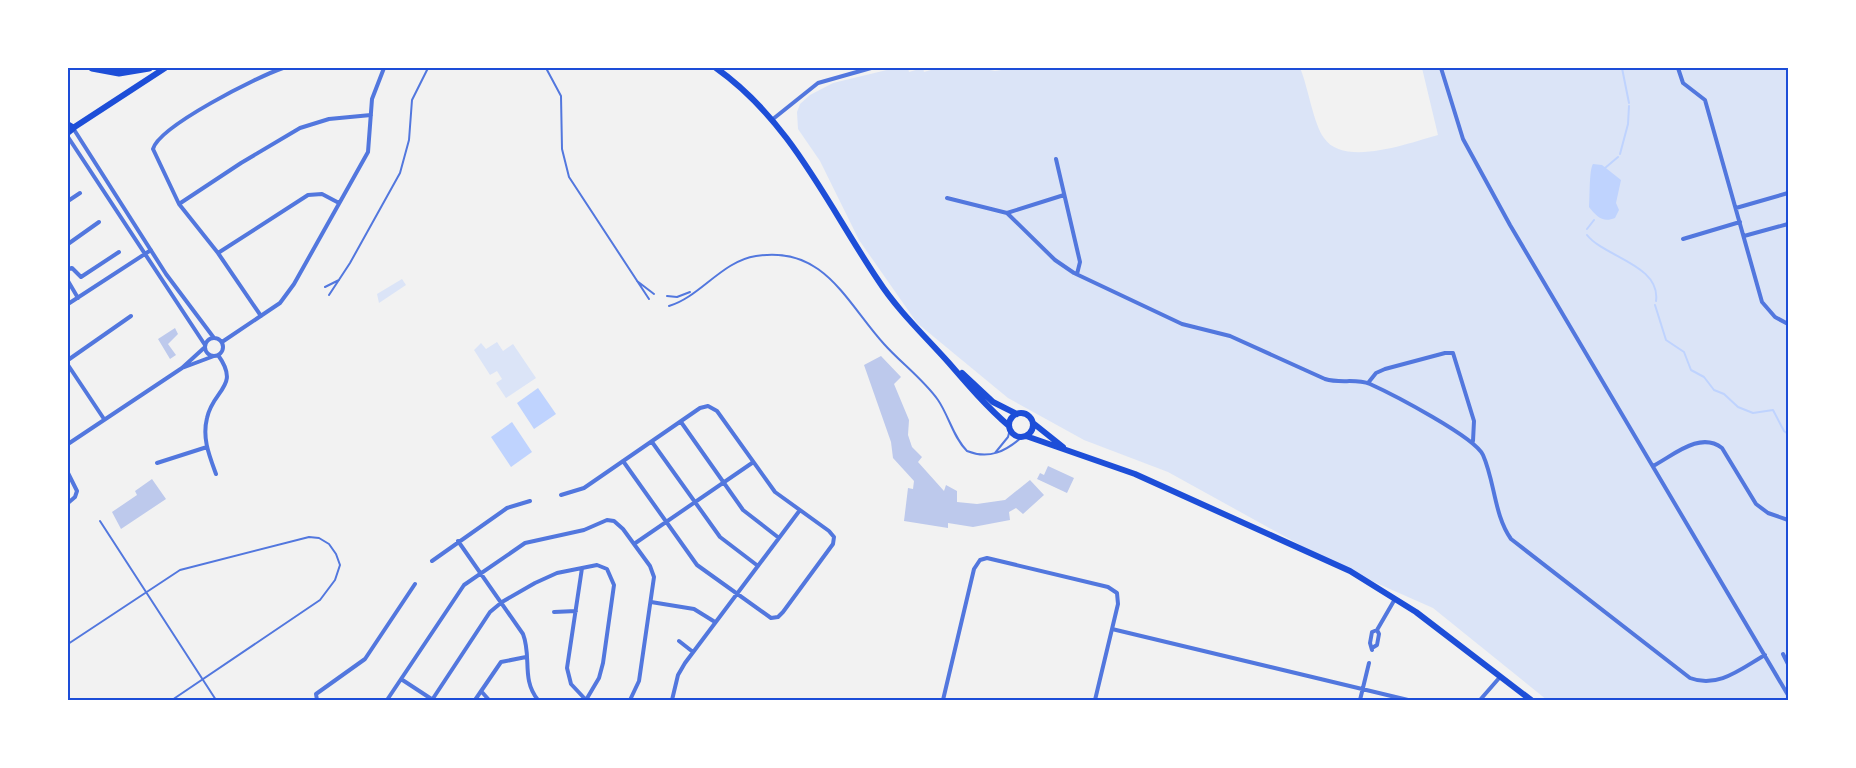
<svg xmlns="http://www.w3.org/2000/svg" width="1856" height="768" viewBox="0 0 1856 768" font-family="'Work Sans',sans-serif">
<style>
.green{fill:#dbe4f7}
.water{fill:#bfd3fe}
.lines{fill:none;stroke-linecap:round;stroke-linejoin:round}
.stream{stroke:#bfd3fe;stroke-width:2}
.building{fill:#bdc9ec}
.service{stroke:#5277de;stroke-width:2}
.minor{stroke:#5277de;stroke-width:4}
.secondary{stroke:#1d4ed8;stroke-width:6}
.primary{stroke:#1d4ed8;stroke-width:7}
.neatline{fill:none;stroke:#1d4ed8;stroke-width:2}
</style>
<rect width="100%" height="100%" fill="#f2f2f2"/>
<path class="green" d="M895,68H908L909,72L923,68L924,72L931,70L930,68H980L995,71L1015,68H1300C1308,86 1313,123 1324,138C1344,168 1412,142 1438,135L1422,68H1788V700H1547L1433,608L1340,567L1168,472L1084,440L1008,398L917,323L859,240L820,161L798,129L797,112L800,104L810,95L833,83Z
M402,279L406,285L379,303L377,294Z
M497,342L503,351L513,344L536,378L506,398L496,383L502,379L497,371L490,375L474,350L481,343L486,349Z"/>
<path class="water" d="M1593,164L1602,165L1621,180L1616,203L1619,210L1615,218C1603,223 1597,217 1589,207C1590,197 1589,170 1593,164Z
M538,388L556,414L534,429L517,403Z
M512,422L532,452L511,467L491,437Z"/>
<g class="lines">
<path class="stream" d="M1622,68L1629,103
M1620,154L1628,124L1629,106
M1605,168L1618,157
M1587,229L1594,220
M1587,235C1604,257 1661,265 1656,301
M1655,305L1666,340L1684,352L1691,370L1704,377L1714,390L1724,394L1738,407L1753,413L1773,410L1784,431L1788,434"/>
</g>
<path class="building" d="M175,328L178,334L168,344L176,355L170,359L158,339Z
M881,356L901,377L894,384L909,420L908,435L912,447L922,457L918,462L944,491L946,485L957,491V502L977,504L1005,500L1030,480L1044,495L1023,514L1016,508L1009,512L1010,520L973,527L948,523V528L904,521L908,488L913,489L914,481L893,458L891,442L864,365Z
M1048,466L1074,478L1067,493L1037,479L1040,473L1044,475Z
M152,479L166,499L121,529L112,512L137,495L135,491Z"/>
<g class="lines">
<path class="service" d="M546,68L561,96L562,149L569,177L649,299
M637,281L654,294
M325,287L339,280
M329,295L350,263L400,173L409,140L412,100L428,68
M667,296L677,297L690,292
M669,306C700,297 722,261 756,256C824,245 846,302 884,344C901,363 923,379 938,400C949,416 953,437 967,451C989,460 1006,451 1022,437
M995,453L1008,437L1010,429
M100,521L216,700
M68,644L180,570L309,537L319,538L329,544L336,554L340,565L335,580L320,600L172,700
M252,700H265"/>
<path class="minor" d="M1441,68L1463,139L1510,225L1788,695
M1678,68L1683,83L1705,100L1762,302L1775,317L1788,324
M773,119L818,83L871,68
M73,128L166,274L214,338
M68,137L205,345
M1056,159L1080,262L1077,274
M947,198L1007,213L1064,195
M68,201L80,193
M179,204L241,163L300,128L329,119L371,115
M1736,208L1788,193
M1007,213L1055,260L1074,273L1182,324L1230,336L1325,379C1341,384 1355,378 1370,384C1392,394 1475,437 1483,455C1495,482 1494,515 1511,539L1690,678C1718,689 1742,668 1765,655
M1744,236L1788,224
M1683,239L1740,222
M68,244L99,222
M218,253L308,195L322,194L339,203
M68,269L72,268L81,277L119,252
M68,281L78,298
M68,304L151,250
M261,316L218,253L179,204L153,149C159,126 259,76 283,68
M205 347a9 9 0 1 1 18 0a9 9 0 1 1-18 0Z
M222,342L280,303L294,284L368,152L372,99L384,68
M68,360L131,316
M68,365L104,419
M182,368L205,347
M1368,383L1376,373L1385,369L1445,353H1453L1474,421L1473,441
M681,422L743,510L779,538
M652,442L720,537L758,566
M68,444L182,368L214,356
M157,463L207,447
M1653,466C1674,455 1700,431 1722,448L1756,504L1768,513L1788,520
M68,473L77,491L75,497L68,503
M216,474C209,455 202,438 207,418C213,389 241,387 218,355
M561,495L584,488L700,408L708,406L717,411L775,492L829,531L834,537L833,544L783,612L778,617L771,618L697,565L623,461
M458,541L523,634C532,657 521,679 538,700
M634,544L752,463
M432,561L507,508L530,501
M582,568L567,668L571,684L586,700
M651,602L694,609L715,622
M554,612L576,611
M1112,629L1408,700
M679,641L693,652
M1372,648L1377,645L1379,634L1377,630
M1372,650L1370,643L1372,632L1377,630L1395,599
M1783,654L1788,664
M401,679L433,700
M481,691L489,700
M317,700L316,694L365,659L415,584
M387,700L464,585L525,543L584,530L607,520L614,521L623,529L650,566L654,577L639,681L630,700
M432,700L490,612L502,602L535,583L557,573L597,565L607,569L614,585L603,663L599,678L586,700
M475,700L501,662L526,657
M672,700L678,675L685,663L800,510
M943,700L974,569L980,560L987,558L1108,587L1117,593L1118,604L1095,700
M1360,700L1369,663
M1480,700L1500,677"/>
<path class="secondary" d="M716,68C791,121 828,206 878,280C898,311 925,336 949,363C968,385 987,407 1009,426
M73,128L165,68
M962,373L993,402L1017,414
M1009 425a12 12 0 1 1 24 0a12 12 0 1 1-24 0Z
M1033,423L1063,447
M1026,436L1135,474L1350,571L1416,612L1531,700"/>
<path class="primary" d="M92,68L119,73L149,68
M68,125L73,128L68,132"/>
</g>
<rect width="1856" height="768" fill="none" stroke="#ffffff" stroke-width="138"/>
<rect x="69" y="69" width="1718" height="630" class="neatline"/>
</svg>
